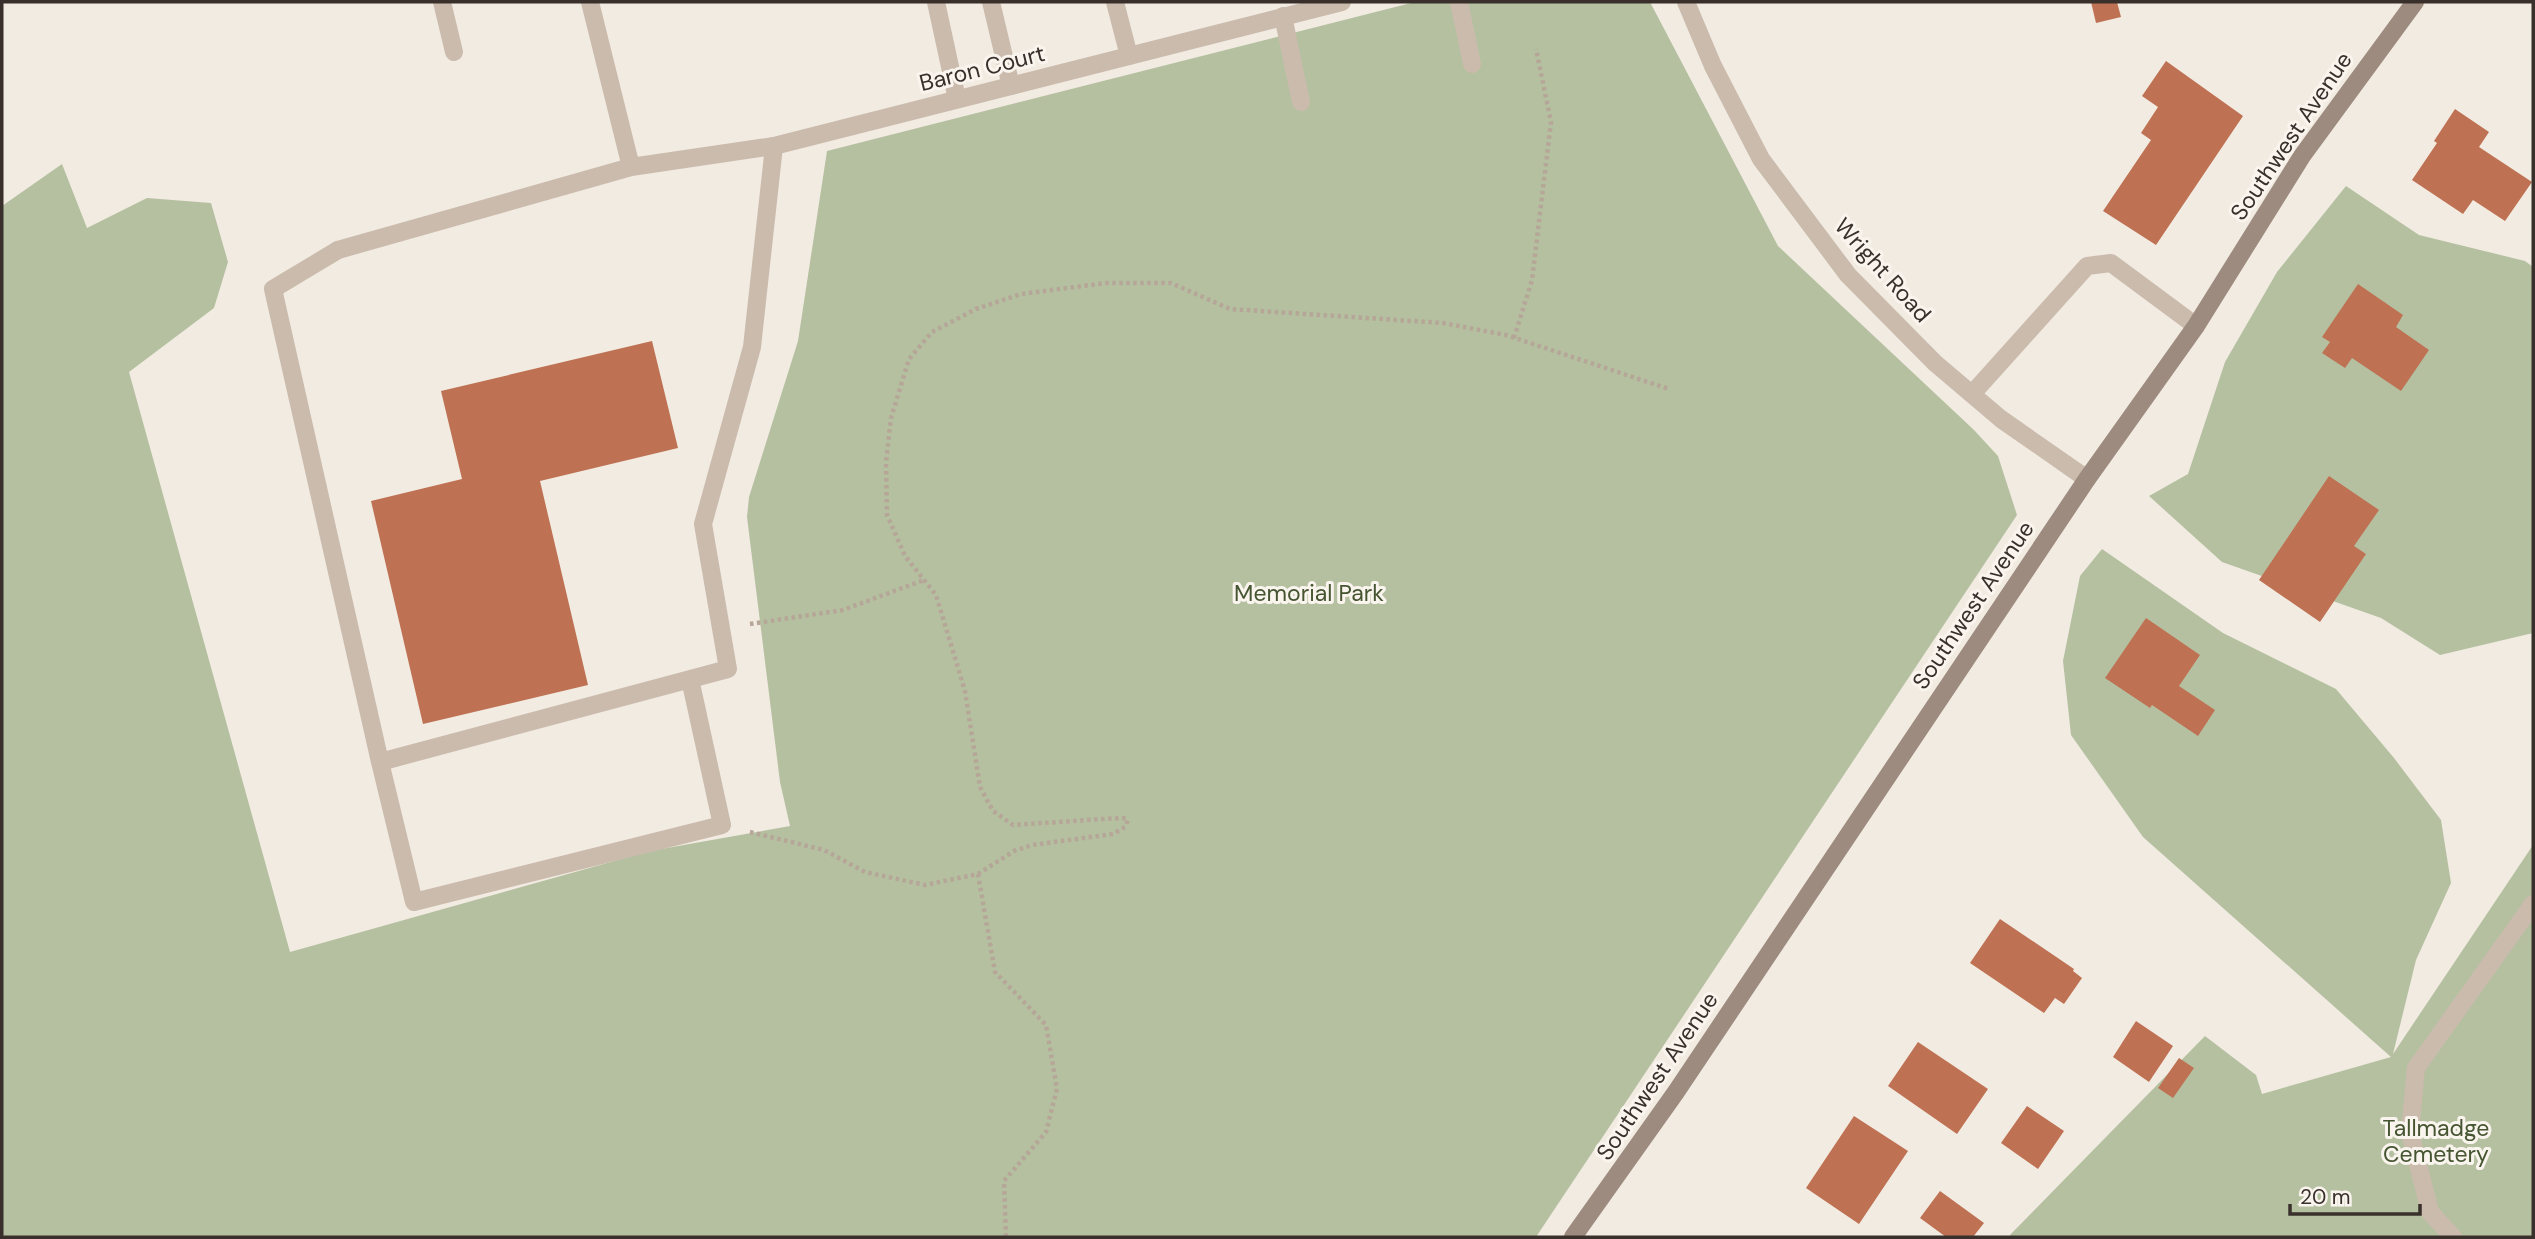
<svg xmlns="http://www.w3.org/2000/svg" width="2535" height="1239" viewBox="0 0 2535 1239" font-family="'DM Sans',sans-serif">
<style>
.green{fill:#b5c0a1}
.building{fill:#be7153}
.lines{fill:none;stroke-linecap:round;stroke-linejoin:round}
.path{stroke:#b5a697;stroke-width:4.5;stroke-dasharray:3.5 3.5;stroke-linecap:butt}
.lane{stroke:#cabbad;stroke-width:18}
.street{stroke:#cabbad;stroke-width:18}
.secondary{stroke:#9d8b7f;stroke-width:18}
.labels{text-anchor:middle;stroke-width:6;stroke-linejoin:round;paint-order:stroke}
.street-label{font-size:23px;fill:#39302b;stroke:#f9f4ed}
.park-label{font-size:23px;fill:#465531;stroke:#f9f4ed}
</style>
<rect width="100%" height="100%" fill="#f2ebe1"/>
<path class="green" d="M1415,2H1650L1778,246L1974,430L1998,456L2017,515L1536,1237H2V206L62,164L87,228L147,198L211,203L228,262L214,308L129,372L290,952L650,851L790,826L780,782L747,517L749,497L798,341L827,151Z
M2346,186L2419,235L2525,261L2533,267V633L2440,655L2381,618L2222,562L2149,496L2188,474L2225,362L2277,272Z
M2102,549L2223,633L2336,689L2394,758L2441,820L2451,883L2416,960L2393,1054L2533,845V1237H2011L2010,1235L2205,1036L2256,1075L2262,1094L2391,1057L2143,837L2071,735L2063,661L2080,576Z"/>
<path class="building" d="M2091,2H2117L2121,17L2096,23Z
M2166,61L2243,116L2156,245L2103,211L2151,140L2141,133L2158,107L2142,96Z
M2455,109L2489,132L2479,147L2532,182L2505,221L2473,200L2463,214L2412,180L2437,143L2434,141Z
M2358,284L2403,315L2396,327L2429,350L2401,391L2352,358L2345,368L2322,353L2330,342L2322,337Z
M652,341L678,448L540,481L588,685L423,724L371,501L462,479L441,391Z
M2329,476L2379,510L2354,546L2366,554L2320,622L2259,580Z
M2146,618L2200,655L2179,686L2215,710L2198,736L2152,705L2150,708L2105,678Z
M2000,919L2074,969L2073,971L2082,978L2064,1004L2055,998L2044,1013L1970,963Z
M2136,1021L2173,1046L2149,1082L2113,1057Z
M1918,1042L1988,1089L1957,1134L1888,1086Z
M2179,1058L2194,1068L2173,1098L2158,1088Z
M2027,1106L2064,1131L2038,1169L2001,1143Z
M1854,1116L1908,1151L1859,1224L1806,1188Z
M1940,1191L1984,1223L1973,1237H1946L1920,1218Z"/>
<g class="lines">
<path class="path" d="M1514,338L1532,280L1551,122L1536,49
M750,624L843,610L924,580
M750,832L824,850L865,872L925,885L978,874L1014,851L1032,845L1113,834L1125,827L1128,820L1123,818L1103,819L1013,825L993,811L980,787L965,691L936,595L905,556L887,515L886,462L891,418L909,359L932,332L976,309L1021,294L1106,283H1171L1230,309L1443,323L1506,335L1669,389
M978,874L995,972L1046,1025L1057,1089L1046,1132L1004,1181L1006,1237"/>
<path class="lane" d="M442,2L454,52
M936,2L957,99
M991,2L1011,86
M1115,2L1129,56
M1459,2L1472,64
M1283,16L1301,102
M338,250L273,289L380,762L728,669L703,524L752,347L774,146
M1972,394L2087,266L2111,263L2196,326
M380,762L414,902L722,825L690,679
M2453,1237L2430,1212L2410,1132L2416,1068L2533,904"/>
<path class="street" d="M590,2L631,167
M1686,2L1713,66L1761,159L1848,275L1935,363L2001,419L2087,479
M338,250L631,167L774,146L1342,2"/>
<path class="secondary" d="M1573,1237L1676,1092L2087,479L2196,326L2302,156L2415,2"/>
</g>
<g class="labels">
<g class="street-label">
<text transform="translate(982 68) rotate(-14)" y="8">Baron Court</text>
<text transform="translate(2291 136) rotate(-56)" y="8">Southwest Avenue</text>
<text transform="translate(1883 270) rotate(48)" y="8">Wright Road</text>
<text transform="translate(1973 605) rotate(-56)" y="8">Southwest Avenue</text>
<text transform="translate(1657 1076) rotate(-56)" y="8">Southwest Avenue</text>
</g>
<g class="park-label">
<text x="1309" y="601">Memorial Park</text>
<text x="2436" y="1136">Tallmadge<tspan x="2436" dy="26">Cemetery</tspan></text>
</g>
</g>
<rect width="2535" height="1239" fill="none" stroke="#39302b" stroke-width="7"/>
<path d="M2290 1204v10h130v-10" fill="none" stroke="#39302b" stroke-width="3.5"/>
<text x="2300" y="1204" font-size="21" fill="#39302b" stroke="#f9f4ed" stroke-width="5" paint-order="stroke">20 m</text>
</svg>
